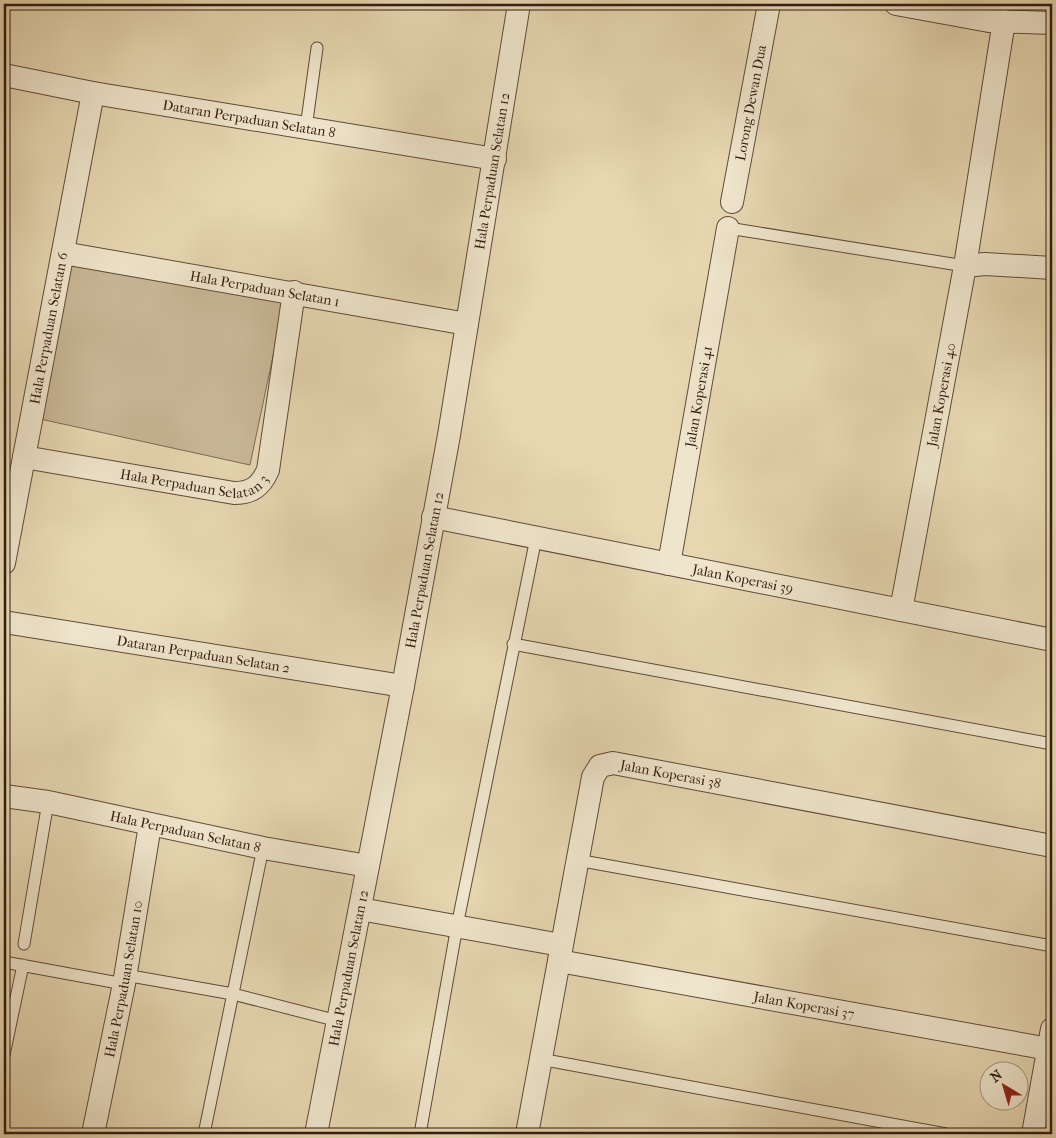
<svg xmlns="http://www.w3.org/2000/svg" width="1056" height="1138" viewBox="0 0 1056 1138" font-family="'IM FELL French Canon',serif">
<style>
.green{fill:#c8b796;stroke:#7e6a54}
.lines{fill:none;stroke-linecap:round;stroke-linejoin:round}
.service-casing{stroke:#604b39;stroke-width:13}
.minor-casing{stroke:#604b39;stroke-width:24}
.service{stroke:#efe5cc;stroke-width:11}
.minor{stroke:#efe5cc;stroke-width:22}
.labels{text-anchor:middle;stroke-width:5;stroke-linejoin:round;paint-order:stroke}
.street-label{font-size:14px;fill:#331c11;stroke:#efe5cc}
</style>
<rect width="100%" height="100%" fill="#e6d7b1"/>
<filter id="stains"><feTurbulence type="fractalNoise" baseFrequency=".004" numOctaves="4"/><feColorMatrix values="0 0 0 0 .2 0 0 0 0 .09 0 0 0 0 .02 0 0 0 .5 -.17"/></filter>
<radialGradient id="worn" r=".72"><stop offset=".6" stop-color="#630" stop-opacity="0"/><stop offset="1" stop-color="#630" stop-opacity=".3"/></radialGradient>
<path class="green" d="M67,257L285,299L250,465L31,417Z"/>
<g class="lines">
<g class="service-casing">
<path id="service" d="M306,128L317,48
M728,228L965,266
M513,644L1052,744
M577,860L1052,946
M24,944L48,802
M4,962L124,984
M125,975L233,994L338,1021
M4,1055L23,965
M540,1059L946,1134
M204,1134L263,848
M420,1134L457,926L536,538"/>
</g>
<g class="minor-casing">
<g id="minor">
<path d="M896,4L989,21L1052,23"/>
<path id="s1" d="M4,75L93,93L495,159"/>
<path id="s2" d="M732,202L769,4"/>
<path id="s3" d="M63,253L467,324"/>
<path d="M965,266L1004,21"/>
<path id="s4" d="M24,457L234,493C252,493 261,486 268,470L294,292"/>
<path id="s5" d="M433,517L1052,640"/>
<path id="s6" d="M4,563L93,93"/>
<path id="s7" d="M669,564L728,228"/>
<path id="s8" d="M901,610L965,266L985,264L1052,268"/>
<path id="s9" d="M4,622L403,686"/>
<path id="s10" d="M4,796L48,802L263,848L368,866"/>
<path d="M360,909L561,945"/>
<path id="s11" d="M559,961L1049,1049"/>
<path id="s12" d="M93,1134L124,984L150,825"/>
<path id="s13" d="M316,1134L403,686L449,435L519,4"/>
<path id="s14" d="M527,1134L593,777L600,766L613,763L1052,846"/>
<path d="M1033,1134L1052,1029"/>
</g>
</g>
<use href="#service" class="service"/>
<use href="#minor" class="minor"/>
</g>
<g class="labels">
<g class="street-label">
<text dy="5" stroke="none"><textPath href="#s2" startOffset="101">Lorong Dewan Dua</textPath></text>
<text dy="5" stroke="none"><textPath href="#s1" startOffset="249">Dataran Perpaduan Selatan 8</textPath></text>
<text dy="5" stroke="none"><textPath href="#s13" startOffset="979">Hala Perpaduan Selatan 12</textPath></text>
<text dy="5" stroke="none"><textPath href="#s3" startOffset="205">Hala Perpaduan Selatan 1</textPath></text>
<text dy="5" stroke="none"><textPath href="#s6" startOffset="239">Hala Perpaduan Selatan 6</textPath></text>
<text dy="5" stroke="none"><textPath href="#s8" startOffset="219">Jalan Koperasi 40</textPath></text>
<text dy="5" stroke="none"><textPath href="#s7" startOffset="170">Jalan Koperasi 41</textPath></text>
<text dy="5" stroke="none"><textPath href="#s4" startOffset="174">Hala Perpaduan Selatan 3</textPath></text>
<text dy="5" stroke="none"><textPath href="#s13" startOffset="574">Hala Perpaduan Selatan 12</textPath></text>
<text dy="5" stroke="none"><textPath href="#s5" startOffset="316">Jalan Koperasi 39</textPath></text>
<text dy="5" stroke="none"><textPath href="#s9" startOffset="202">Dataran Perpaduan Selatan 2</textPath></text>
<text dy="5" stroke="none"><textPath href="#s14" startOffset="448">Jalan Koperasi 38</textPath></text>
<text dy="5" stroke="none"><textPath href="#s10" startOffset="185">Hala Perpaduan Selatan 8</textPath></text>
<text dy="5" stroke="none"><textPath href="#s13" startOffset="169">Hala Perpaduan Selatan 12</textPath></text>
<text dy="5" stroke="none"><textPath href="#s12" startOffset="158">Hala Perpaduan Selatan 10</textPath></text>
<text dy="5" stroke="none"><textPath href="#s11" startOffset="249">Jalan Koperasi 37</textPath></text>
</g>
</g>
<rect width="1056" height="1138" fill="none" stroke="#e6d7b1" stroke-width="20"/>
<rect x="5" y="5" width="1046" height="1128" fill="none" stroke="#331c11" stroke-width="2.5"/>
<rect x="10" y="10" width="1036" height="1118" fill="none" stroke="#331c11"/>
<g transform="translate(1004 1086) rotate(322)"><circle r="24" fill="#efe5cc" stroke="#a49581"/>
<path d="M0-4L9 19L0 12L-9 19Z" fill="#8f2418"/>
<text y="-8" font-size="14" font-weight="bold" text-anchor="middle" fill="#331c11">N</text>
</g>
<rect width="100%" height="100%" filter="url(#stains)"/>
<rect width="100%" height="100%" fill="url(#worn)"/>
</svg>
